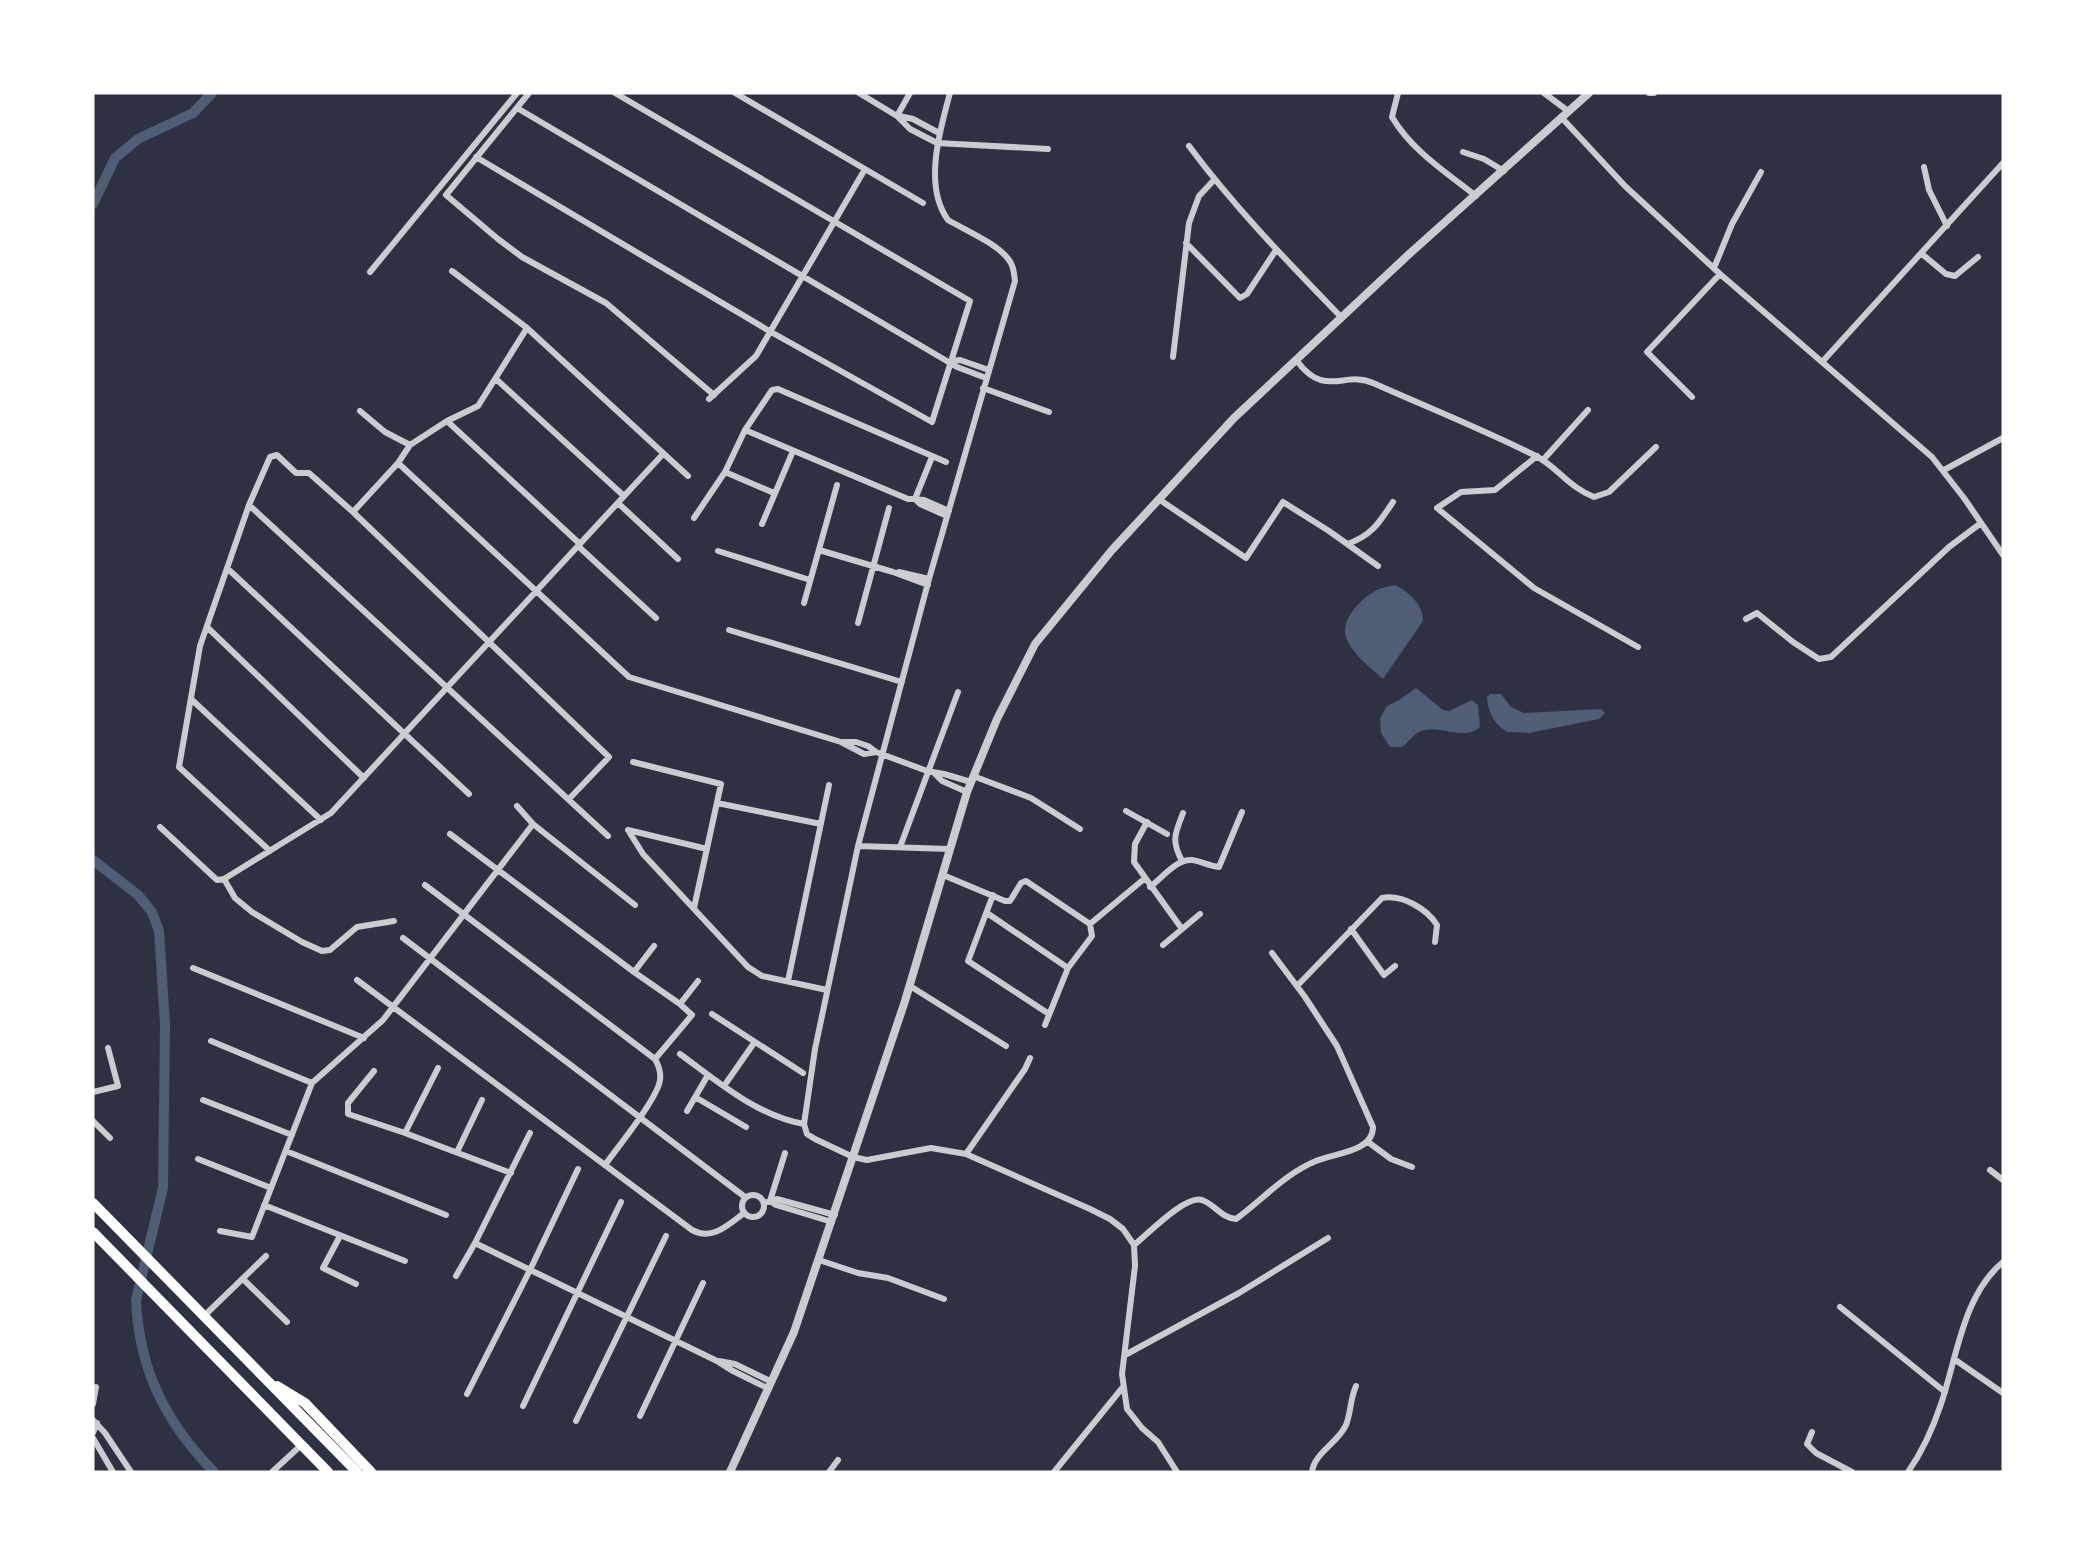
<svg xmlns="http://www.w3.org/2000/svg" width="2096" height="1565" viewBox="0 0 2096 1565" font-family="Literata,serif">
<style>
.water{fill:#4f5d75}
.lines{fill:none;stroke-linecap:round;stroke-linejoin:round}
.canal{stroke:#4f5d75;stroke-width:10}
.minor{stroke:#caccd0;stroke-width:6}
.tertiary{stroke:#caccd0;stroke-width:8}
.primary{stroke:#fff;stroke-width:10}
</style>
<rect width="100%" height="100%" fill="#2d3142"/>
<path class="water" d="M1395,585C1410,593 1423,604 1423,621L1383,679C1371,668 1351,653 1346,637C1340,619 1363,596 1379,589C1384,587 1390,586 1395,585Z
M1416,688L1443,710L1449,711L1472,700L1478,705L1480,727C1464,742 1438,723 1419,732C1413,735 1408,743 1402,747H1390L1381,733L1380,718L1387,706L1399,700Z
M1490,694H1501L1511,707L1524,713L1601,709L1605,713L1599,719L1529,733L1507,732C1494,724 1488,712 1487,697Z"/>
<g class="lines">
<path class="canal" d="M93,204L115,158L138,139L193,113L212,93
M93,860L138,895L152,912L159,931L165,1024L163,1188L136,1300C139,1370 166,1423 214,1472"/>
<path class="minor" d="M529,93L446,195L498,239L522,257L606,303L714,395
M735,93L923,203
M859,93L897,116L910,129L937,143L1048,149
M1398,93L1392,117C1411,150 1447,173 1476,196
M1544,93L1568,111
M1649,93H1654
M517,108L957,367L986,378
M897,116L910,93
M899,116L913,119L939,133
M1561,117L1625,186L1720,274L1932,457L1964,498L2003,555
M1189,146C1235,208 1289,263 1342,318
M1463,152L1484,159L1504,171
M476,157L771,332L932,422L970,301L615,93
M1924,167L1929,190L1947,226
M1186,243L1240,298L1247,294L1276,250
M1922,254L1946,274L1955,276L1978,257
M1714,268L1732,224L1761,172
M452,271L527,328L688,476
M370,272L517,93
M1173,357L1189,223L1199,196L1214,180
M951,361L960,360L989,370
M1297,361C1325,399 1345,370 1373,383C1427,407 1482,429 1534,455C1557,466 1568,487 1594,497L1609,492L1656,447
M1823,361L2003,163
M496,379L624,496
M983,388L1049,412
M1692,397L1647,352L1720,274
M709,399L756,356L865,169
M360,411L385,432L410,445
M447,421L580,544
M745,430L908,499H915L932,457
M1537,456L1495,490L1461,492L1437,508L1534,588L1638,647
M1543,460L1588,410
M398,463L629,677L841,742L864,754L876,752
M1944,470L2003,438
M725,472L774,493
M915,499L920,504L947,516
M915,499L924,500L949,511
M1160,500L1246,558L1283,502L1329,531L1378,566
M618,503L678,559
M249,505L608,836
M353,512L398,463L410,445L447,421L478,406L527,328
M694,518L725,472L745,430L772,390L778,389L946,462
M762,524L793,451
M1348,544C1373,534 1378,524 1393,502
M578,546L656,618
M819,550L893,572L928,585
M718,551L810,580
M227,568L469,794
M899,572L929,579
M804,603L837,485
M1746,619L1757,613L1793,642L1819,659L1831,657L1949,547L1981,523
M858,623L889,508
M207,627L364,778
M729,630L902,682
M191,699L321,820
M843,742H856L868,746L876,752L927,771L944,774L971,782
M633,762L721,784L694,908
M934,773L942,781L967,792
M973,776L1031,798L1080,829
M717,803L821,824
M517,806L533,824L635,905
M1126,811L1167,834
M1147,822L1135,844L1134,862L1182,929
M160,827L217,880L224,879L331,813L663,454
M628,830L643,854L748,967L762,976L827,990
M628,830L707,849
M450,834L634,972L680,1004L692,1015L655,1059
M858,846L949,849
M900,847L958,692
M270,851L179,767L200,646L249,505L270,457L277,455L296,473H309L353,512L609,757L569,799
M1182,861C1171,840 1175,834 1183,813
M943,875L1005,901H1010L1021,883L1026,881L1090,924L1092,936L1068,968L1045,1025
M224,879L235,898L252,912L302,942L322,951L330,950L357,927L394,921
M425,885L655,1059C659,1066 661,1073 660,1080C658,1098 617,1148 605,1165
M1150,887C1162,878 1176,859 1192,860C1201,861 1209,866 1219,867L1242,812
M993,895L968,961L1049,1014
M987,913L1068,968
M1090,924L1144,879
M1351,929L1384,975L1395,966
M403,938L745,1197
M1163,945L1200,914
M193,968L364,1038
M634,972L654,946
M357,980L692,1230C712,1241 728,1225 744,1213
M788,981L829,785
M910,986L1006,1046
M1297,986L1382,898C1402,894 1427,909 1437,925L1435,942
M680,1004L698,981
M712,1014L803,1073
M211,1041L312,1083
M680,1054C717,1081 757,1116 804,1124L807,1134L815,1139L853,1157L867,1160L931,1148L966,1154L1090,1209L1110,1219L1123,1229L1134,1245L1135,1266L1122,1374L1127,1409L1142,1428L1158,1442L1177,1472
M374,1071L348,1103V1114L405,1133L511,1173
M724,1086L754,1043
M93,1092L118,1086L108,1048
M695,1097L746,1127
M203,1100L292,1135
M687,1111L708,1075
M93,1121L110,1138
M804,1124L815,1049L858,846L929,579L1015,281C1014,274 1014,266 1009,260C998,244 965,230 948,220C923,186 940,130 950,93
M405,1133L438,1068
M1368,1142L1391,1159L1412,1167
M286,1151L446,1215
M457,1152L482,1100
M966,1154L1025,1069L1030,1058
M198,1159L271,1188
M1990,1170L2003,1180
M742 1206a11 11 0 1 1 22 0a11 11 0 1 1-22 0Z
M770,1201L776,1205L832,1222
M770,1201L785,1153
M764,1203L777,1199L835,1215
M264,1205L405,1261
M220,1231L252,1237L312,1083L383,1020L533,824
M340,1236L323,1268L356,1284
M475,1243L717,1361L731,1370L769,1389
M1134,1245C1148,1234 1185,1195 1202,1200C1216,1205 1221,1218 1236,1219C1262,1200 1286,1173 1316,1161C1335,1153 1373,1152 1373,1127L1337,1046L1305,997L1272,953
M819,1260L858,1273L888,1278L944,1299
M456,1276L475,1243L530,1133
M243,1279L287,1322
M1840,1307L1945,1392
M203,1317L266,1256
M1125,1355L1239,1293L1328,1238
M1954,1359L2003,1393
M719,1361L735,1364L772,1382
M467,1394L530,1270L578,1169
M93,1404L96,1387
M523,1406L621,1202
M640,1416L703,1283
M93,1420L105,1433L131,1472
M576,1421L666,1236
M1812,1432L1807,1444L1816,1453L1852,1472
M93,1433L97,1423
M93,1438L113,1472
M272,1472L297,1449
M829,1472L838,1460
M1054,1472L1123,1387
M1312,1472C1314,1453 1338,1443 1346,1425C1351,1413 1350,1399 1356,1386
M1908,1472C1922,1452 1933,1428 1941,1404C1957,1357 1963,1295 2003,1262"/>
<path class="tertiary" d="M730,1472L794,1332L905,1001L967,792L997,719L1035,644L1112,550L1234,418L1407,256L1589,93"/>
<path class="primary" d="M93,1203L357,1472
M93,1232L328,1472
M277,1386L305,1403L371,1472"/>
</g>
<rect width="2096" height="1565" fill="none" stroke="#ffffff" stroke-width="189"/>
</svg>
